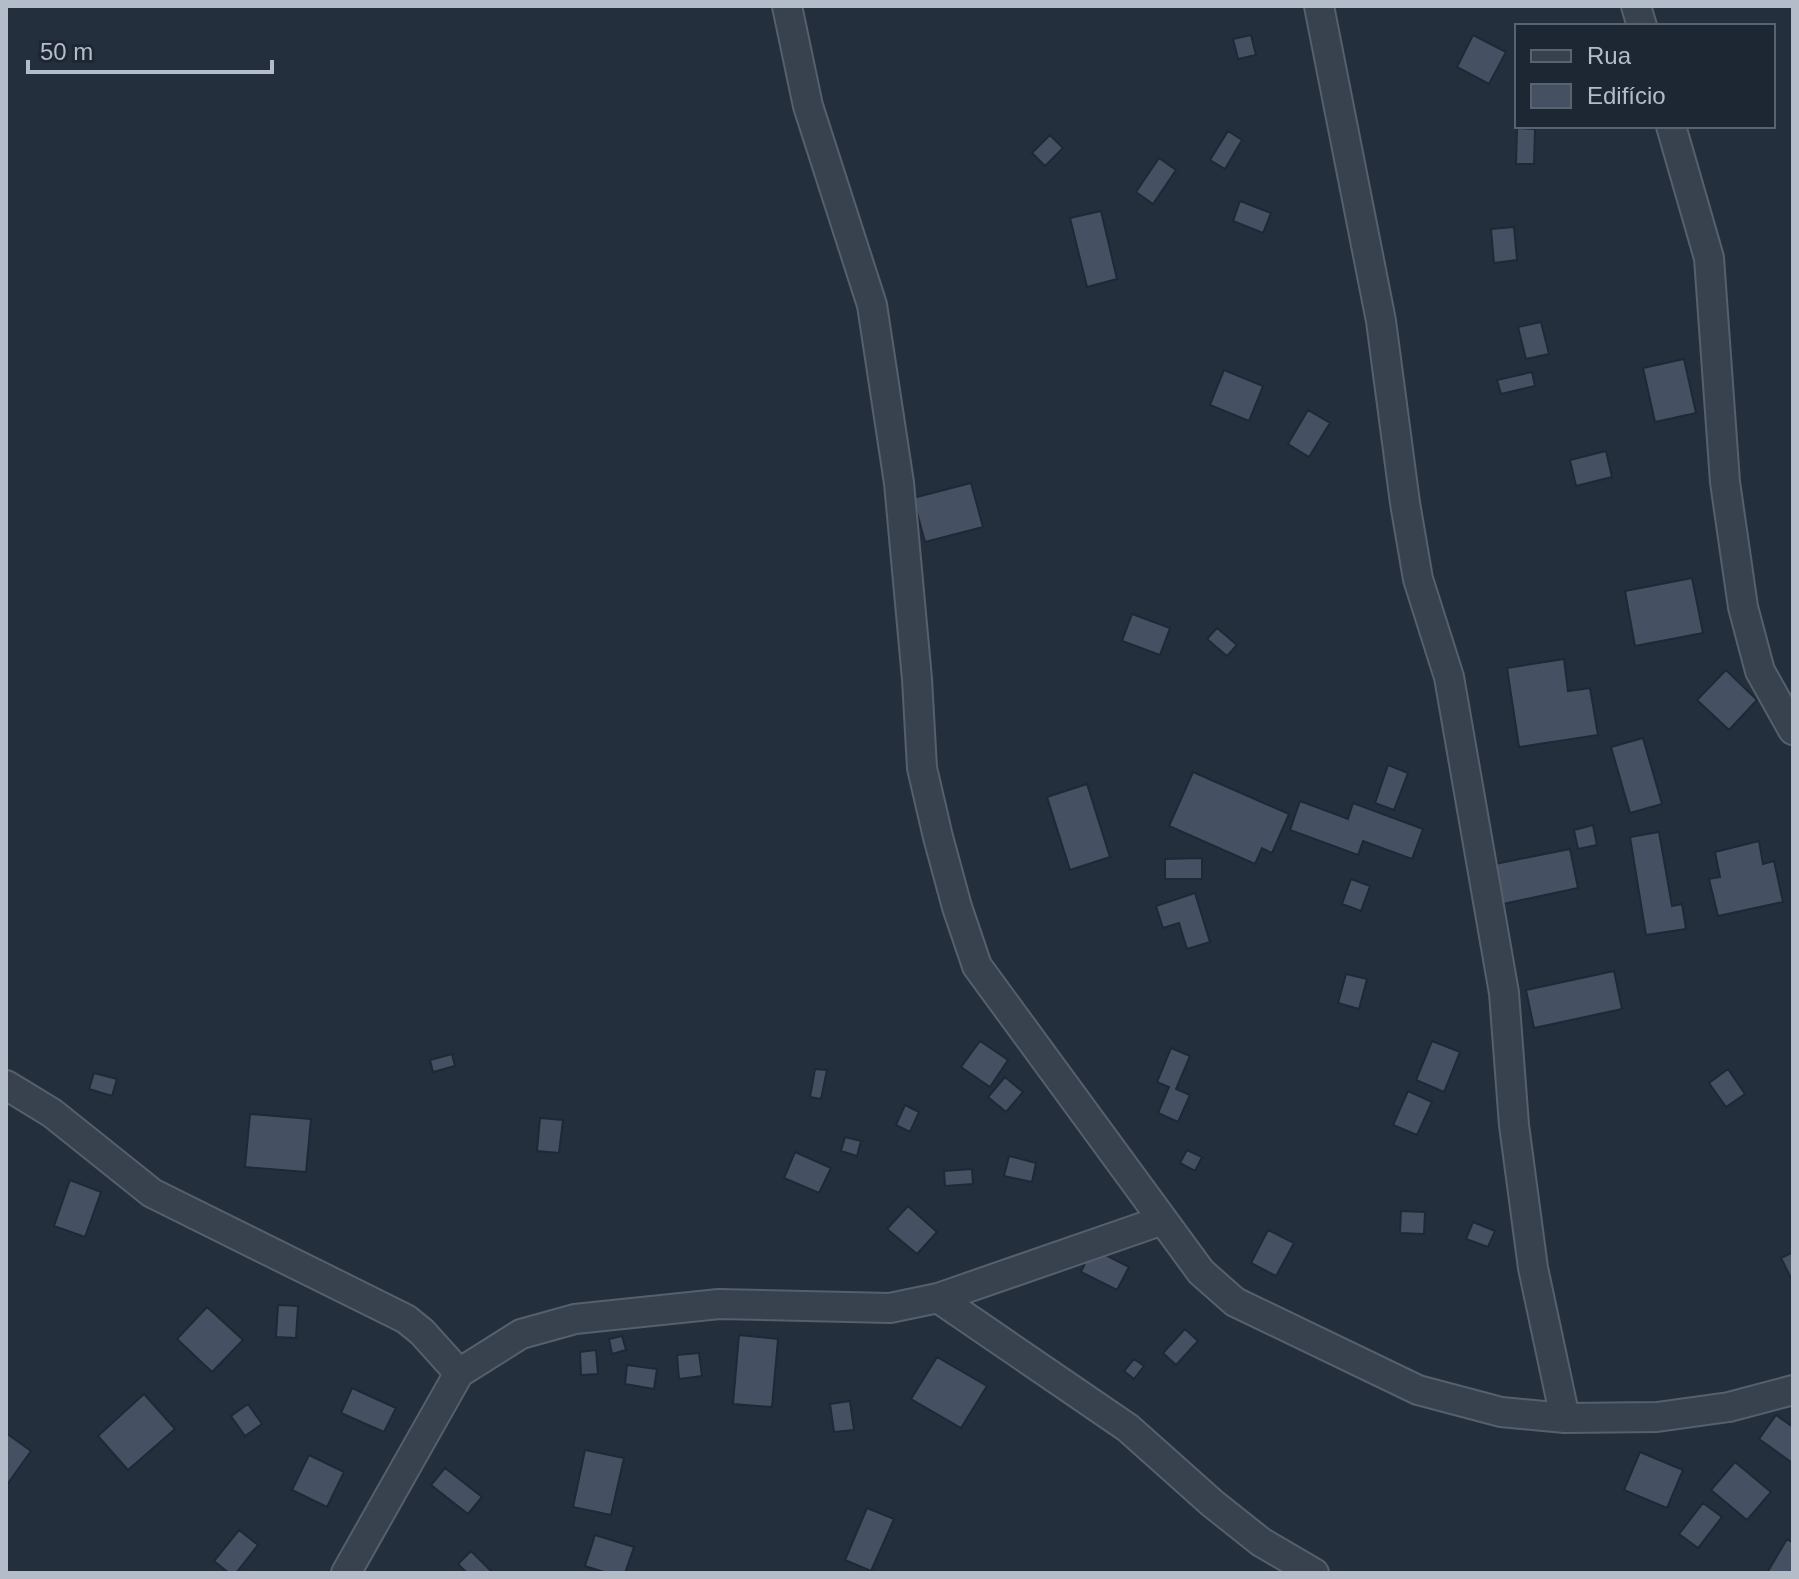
<svg xmlns="http://www.w3.org/2000/svg" width="1799" height="1579" viewBox="0 0 1799 1579" font-family="Arial,sans-serif">
<style>
.building{fill:#455162;stroke:#1f2835;stroke-width:2}
.lines{fill:none;stroke-linecap:round;stroke-linejoin:round}
.minor-casing{stroke:#565f6c;stroke-width:32}
.minor{stroke:#38414e;stroke-width:28}
</style>
<rect width="100%" height="100%" fill="#242f3e"/>
<path class="building" d="M1251,35L1256,55L1238,59L1233,39Z
M1473,35L1506,52L1489,84L1457,67Z
M1517,128L1535,129L1534,164H1516Z
M1228,131L1242,140L1225,169L1210,160Z
M1050,135L1063,148L1045,166L1032,153Z
M1159,158L1176,170L1153,204L1136,192Z
M1240,201L1271,213L1263,233L1233,221Z
M1101,211L1117,279L1087,287L1070,218Z
M1514,227L1517,260L1494,263L1491,229Z
M1541,322L1549,354L1526,359L1518,327Z
M1684,359L1696,413L1655,422L1643,368Z
M1224,370L1263,386L1249,421L1210,405Z
M1532,372L1535,386L1501,394L1497,380Z
M1308,410L1330,423L1309,457L1288,444Z
M1606,451L1612,477L1576,486L1570,460Z
M971,483L983,527L925,542L913,498Z
M1692,578L1703,633L1635,646L1625,591Z
M1132,614L1170,628L1160,655L1122,641Z
M1217,628L1237,645L1227,656L1207,639Z
M1564,659L1568,691L1590,688L1598,735L1519,747L1507,668Z
M1726,670L1757,700L1729,730L1697,700Z
M1643,738L1662,804L1630,813L1611,747Z
M1388,765L1408,773L1394,810L1375,803Z
M1193,772L1289,814L1272,853L1262,848L1255,864L1169,826Z
M1087,784L1110,857L1070,870L1047,797Z
M1300,801L1348,819L1353,803L1423,829L1412,859L1363,841L1358,855L1290,830Z
M1593,825L1597,845L1578,849L1574,830Z
M1659,832L1672,906L1682,904L1686,929L1646,935L1630,837Z
M1759,841L1763,864L1774,861L1783,902L1718,916L1709,879L1720,877L1715,852Z
M1570,849L1578,888L1503,904L1495,864Z
M1202,858V879H1165V859Z
M1351,879L1370,886L1361,911L1342,904Z
M1195,893L1210,942L1187,949L1179,923L1163,928L1156,906Z
M1614,971L1622,1009L1534,1028L1526,990Z
M1346,974L1367,979L1359,1009L1338,1003Z
M980,1041L1008,1060L990,1087L961,1067Z
M1432,1041L1460,1052L1444,1092L1416,1080Z
M1171,1048L1190,1056L1176,1089L1190,1095L1178,1122L1158,1113L1169,1087L1157,1082Z
M452,1054L455,1066L433,1072L430,1060Z
M815,1069L827,1070L821,1099L810,1097Z
M1728,1069L1745,1094L1726,1107L1709,1083Z
M94,1073L117,1079L112,1096L89,1089Z
M1005,1077L1023,1092L1006,1112L988,1097Z
M1408,1091L1432,1102L1417,1135L1393,1125Z
M905,1105L919,1112L910,1132L896,1125Z
M250,1114L311,1119L306,1172L245,1167Z
M540,1118L563,1120L559,1153L537,1151Z
M845,1137L861,1141L857,1156L841,1151Z
M1187,1150L1202,1157L1195,1171L1180,1163Z
M795,1152L831,1168L819,1193L784,1178Z
M1009,1156L1036,1163L1032,1182L1004,1176Z
M972,1169L973,1184L945,1186L944,1171Z
M70,1180L101,1192L85,1237L54,1226Z
M908,1206L937,1232L917,1254L887,1229Z
M1401,1211L1425,1212L1424,1234L1400,1233Z
M1473,1222L1495,1231L1488,1247L1466,1239Z
M1268,1230L1294,1243L1276,1276L1251,1263Z
M1092,1248L1129,1267L1117,1290L1081,1272Z
M1793,1252V1282L1781,1258Z
M278,1305L298,1306L296,1338L276,1337Z
M207,1307L243,1340L212,1372L177,1339Z
M1185,1329L1198,1341L1176,1365L1163,1353Z
M739,1335L778,1339L772,1407L733,1404Z
M622,1336L626,1350L612,1354L609,1339Z
M596,1350L598,1374L581,1375L580,1352Z
M699,1353L702,1376L679,1379L677,1355Z
M937,1357L987,1386L961,1428L911,1399Z
M1134,1359L1144,1366L1134,1379L1124,1371Z
M627,1365L657,1369L654,1389L625,1384Z
M352,1388L396,1408L384,1432L341,1413Z
M144,1394L175,1429L128,1470L98,1436Z
M850,1401L854,1430L834,1432L830,1404Z
M248,1404L262,1424L245,1436L231,1416Z
M1776,1415L1793,1427V1460L1791,1462L1759,1439Z
M6,1433L31,1451L6,1486Z
M585,1450L624,1458L611,1515L573,1507Z
M1640,1452L1683,1470L1667,1508L1624,1490Z
M309,1455L344,1472L327,1507L292,1490Z
M1735,1462L1771,1492L1747,1520L1711,1490Z
M445,1468L482,1497L468,1514L431,1485Z
M1703,1503L1722,1517L1698,1548L1679,1534Z
M867,1508L894,1519L871,1571L845,1560Z
M239,1530L258,1545L236,1573H229L214,1561Z
M595,1535L634,1547L625,1573H607L585,1566Z
M1787,1539L1793,1543V1573H1767Z
M471,1551L493,1573H467L458,1564Z"/>
<g class="lines">
<g class="minor-casing">
<path id="minor" d="M787,6L808,106L872,305L899,483L917,679L922,768L938,837L957,907L977,966L1201,1272L1235,1302L1418,1390L1501,1412L1565,1418L1657,1417L1729,1407L1793,1390
M1319,6L1381,321L1405,503L1418,579L1449,677L1504,993L1514,1125L1533,1268L1565,1418
M1636,6L1642,26
M1671,126L1709,258L1725,482L1743,607L1760,671L1793,730
M6,1085L52,1113L152,1193L406,1319L422,1332L459,1373
M938,1298L1128,1428L1212,1503L1261,1542L1314,1573
M346,1573L459,1373L521,1334L575,1319L719,1304L890,1308L938,1298L1163,1220"/>
</g>
<use href="#minor" class="minor"/>
</g>
<rect width="1799" height="1579" fill="none" stroke="#b4bcc9" stroke-width="16"/>
<rect x="1515" y="24" width="260" height="104" fill="#1d2633" stroke="#59626f" stroke-width="2"/>
<rect x="1531" y="50" width="40" height="12" fill="#38414e" stroke="#59626f" stroke-width="2"/>
<text x="1587" y="64" font-size="24" fill="#b4bcc9">Rua</text>
<rect x="1531" y="84" width="40" height="24" fill="#455162" stroke="#59626f" stroke-width="2"/>
<text x="1587" y="104" font-size="24" fill="#b4bcc9">Edifício</text>
<path d="M28 60v12h244v-12" fill="none" stroke="#b4bcc9" stroke-width="4"/>
<text x="40" y="60" font-size="24" fill="#b4bcc9" stroke="#1d2633" stroke-width="6" paint-order="stroke">50 m</text>
</svg>
